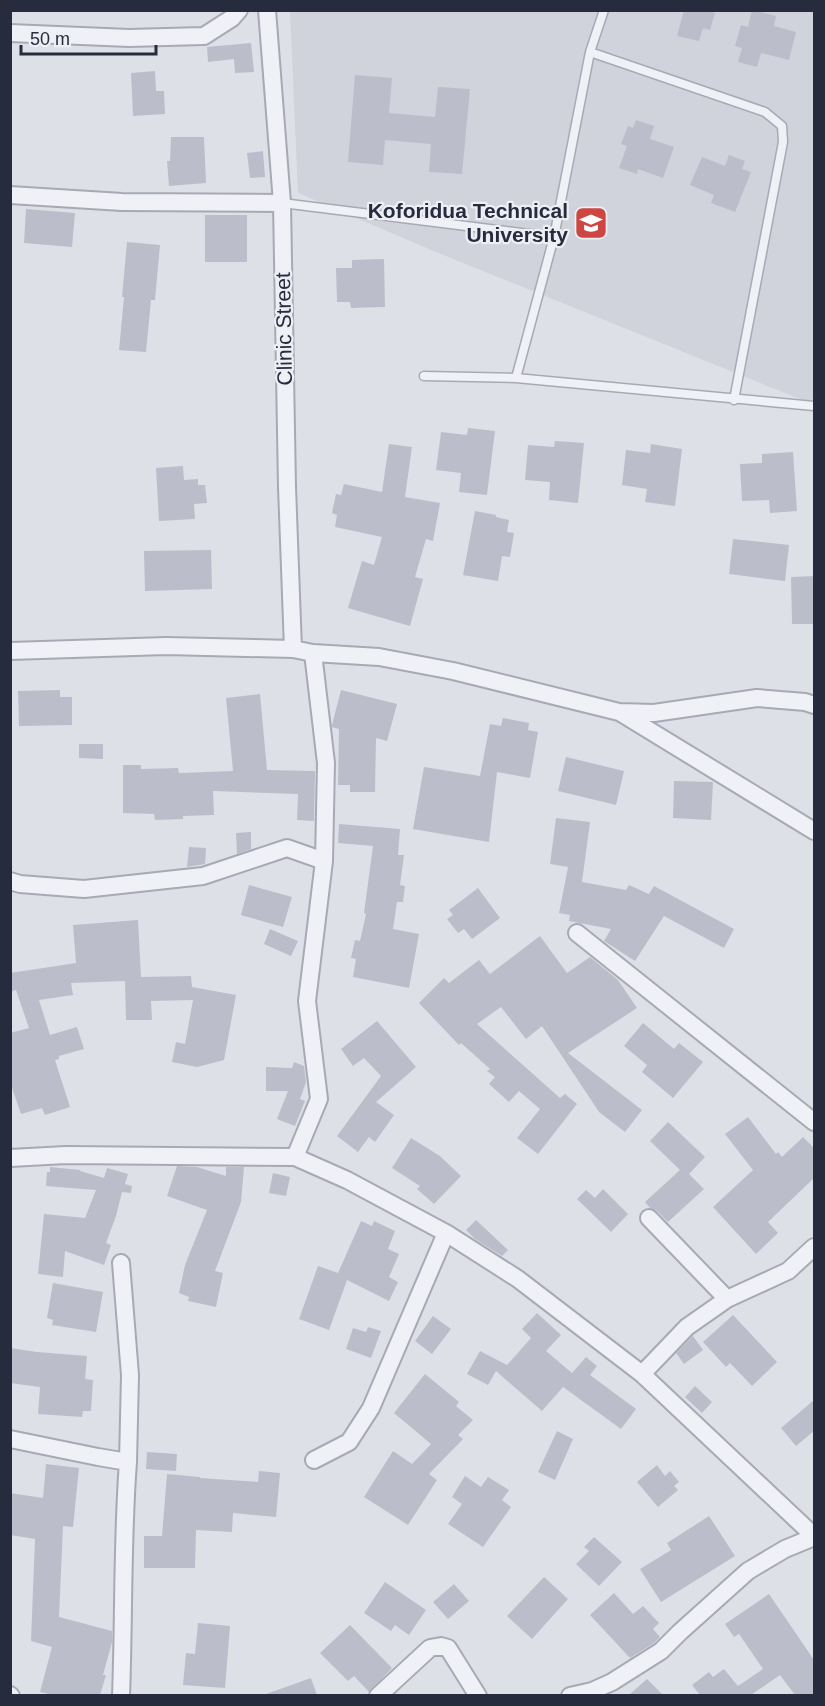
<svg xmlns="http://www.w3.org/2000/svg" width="825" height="1706" viewBox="0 0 825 1706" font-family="Helvetica,sans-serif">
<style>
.built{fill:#d0d2dc}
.building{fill:#bbbeca}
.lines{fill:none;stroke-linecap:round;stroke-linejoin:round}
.service-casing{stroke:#a7aab4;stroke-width:11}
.minor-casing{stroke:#a7aab4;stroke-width:20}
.service{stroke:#f0f1f6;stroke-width:8}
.minor{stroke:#f0f1f6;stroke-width:16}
.labels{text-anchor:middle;stroke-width:4.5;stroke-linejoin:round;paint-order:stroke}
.poi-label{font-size:21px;font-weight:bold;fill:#272b3e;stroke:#edeff5;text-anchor:end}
.street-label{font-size:21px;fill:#272b3e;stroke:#edeff5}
</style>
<rect width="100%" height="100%" fill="#dee0e7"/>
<path class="built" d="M290,11H814V399L805,401L436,252L298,193Z"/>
<path class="building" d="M684,10H706L715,13L710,30L703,28L699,41L677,36Z
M752,10L776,16L774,26L796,32L789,60L761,53L757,67L738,62L742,48L735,46L741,25L748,27Z
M251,43L254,72L235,73L234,59L208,62L207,47Z
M155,71L156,91H164L165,114L133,116L131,73Z
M355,75L392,78L389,113L435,117L438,87L470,89L462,174L429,172L431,144L385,140L383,165L348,162Z
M636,120L654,126L650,139L674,147L663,178L638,169L637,174L619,168L627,146L621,144L628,126L633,128Z
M171,137H204L206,183L169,186L167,161H170Z
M263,151L265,177L250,178L247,153Z
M729,155L745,161L742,169L751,172L735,212L711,203L714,195L690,185L702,157L725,166Z
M26,209L75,213L72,247L24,243Z
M205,215H247V262H205Z
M127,242L160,245L155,300H151L146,352L119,350L124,297H122Z
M384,259L385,307L351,308L350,302H337L336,268H352V260Z
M468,428L495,431L487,495L459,492L461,473L436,470L441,432L467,435Z
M555,441L584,443L578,503L549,500L550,482L525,480L528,445L554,447Z
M389,444L412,447L405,497L440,503L433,541L426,539L415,577L423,579L410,626L348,608L362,561L374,565L382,537L335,527L337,515L332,513L336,494L341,495L344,484L382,492Z
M651,444L682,449L675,506L645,502L647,489L622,485L626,450L650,453Z
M793,452L797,511L770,513L769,500L742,501L740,464L762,463V454Z
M183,466L184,480L198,479V485H205L207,503L194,504L195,519L159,521L156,468Z
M475,511L496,515V517L509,520L507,532L514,533L510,557L502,556L498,581L463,575Z
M733,539L789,545L785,581L729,574Z
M211,550L212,589L145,591L144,551Z
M814,576V624H792L791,577Z
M60,690V697H72V725L19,726L18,691Z
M341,690L397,704L387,741L376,738L375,792H350V785H338L339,729L332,727V725Z
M260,694L267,770L315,771L314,821L297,820L298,794L213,791L214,815L183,816V819L155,820L154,814L123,813V765H141V769L178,768L179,773L233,771L226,698Z
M503,718L529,723L528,730L538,732L530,778L497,772L489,842L413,829L424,767L480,776L490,724L501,726Z
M79,744H103V759L79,758Z
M566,757L624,771L616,805L558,791Z
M674,781L713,782L711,820L673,818Z
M556,818L590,822L582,882L626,890L629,885L649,894L654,886L734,929L724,948L664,916L635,961L604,941L611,929L569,921L570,915L559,913L568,867L550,864Z
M339,824L400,829L398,855H404L400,885L405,886L403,902H397L393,929L419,934L409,988L353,977L356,959L351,958L355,940L360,941L366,914L364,913L373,846L338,843Z
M251,832V849L237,854L236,833Z
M189,847L206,848L205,864L187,867Z
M249,885L292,897L283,927L241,915Z
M478,888L500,918L472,939L464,929L458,933L447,919L453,915L449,910Z
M138,920L141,977L191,976L192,987L236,995L224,1060L197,1067L172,1062L176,1042L185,1044L193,1000L151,1001L152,1020H126L125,981L71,983L73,995L39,1000L50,1035L77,1027L84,1049L59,1056V1059L55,1060L70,1107L45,1115L42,1108L21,1114L10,1082V1033L29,1028L16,990L10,992V973L76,963L73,925Z
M270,929L298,941L291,956L264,944Z
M540,936L567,973L590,957L618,980L637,1008L568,1053L642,1110L625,1132L599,1112L542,1026L526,1039L501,1007L477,1024L560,1098L565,1094L577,1104L538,1154L517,1138L540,1109L519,1091L509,1102L489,1084L495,1077L487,1071L490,1069L461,1043L459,1045L419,1003L444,978L449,983L479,960L490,974Z
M377,1021L416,1067L376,1102L394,1115L375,1142L369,1137L358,1152L337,1136L381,1076L364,1058L353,1066L341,1049Z
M643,1023L674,1049L679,1043L703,1062L673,1098L642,1072L647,1065L624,1046Z
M294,1062L304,1066L306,1082L300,1099L305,1101L295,1126L277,1119L288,1091H266V1067L292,1068Z
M748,1117L776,1154L778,1152L782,1157L803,1137L814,1148V1178L768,1222L778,1233L756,1254L713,1207L753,1170L725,1134Z
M668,1122L705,1157L689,1174L704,1189L668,1222L657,1211L650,1208L645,1202L680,1170L650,1141Z
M411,1138L440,1156L461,1176L434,1204L417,1189L420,1186L392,1168Z
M177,1166L197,1167L226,1176V1167H244L241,1202L215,1271L223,1273L216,1307L188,1301L189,1297L179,1293L185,1265L207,1210L167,1196Z
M50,1167L80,1170V1171L104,1178L107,1168L128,1174L125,1184L132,1186L131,1193L122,1192L116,1216L106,1243L111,1245L104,1265L65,1251L63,1277L38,1274L44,1214L85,1218L96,1190L46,1186L47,1172H50Z
M273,1173L290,1177L286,1196L269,1193Z
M603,1189L628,1214L611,1232L577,1199L586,1190L595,1198Z
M476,1220L508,1250L502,1256L475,1239L466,1230Z
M361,1221L372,1226L374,1221L395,1231L388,1249L399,1254L389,1277L398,1282L389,1301L347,1280L329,1330L299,1319L318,1266L338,1273Z
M53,1283L103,1292L96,1332L52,1325L53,1320L47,1318Z
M537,1313L561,1335L546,1351L572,1373L586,1357L597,1366L590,1375L636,1409L621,1429L563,1387L542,1411L496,1371L488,1385L467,1374L480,1351L507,1365L531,1338L522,1329Z
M733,1315L777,1362L752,1386L730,1363L726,1367L703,1342Z
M433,1316L451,1329L432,1354L415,1341Z
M368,1327L381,1331L371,1358L346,1349L353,1328L366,1332Z
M693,1336L703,1350L684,1364L676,1353Z
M10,1348L37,1352L87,1356L85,1379L93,1380L91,1411H83L82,1417L38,1414L40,1387L10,1383Z
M425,1374L459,1402L456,1406L473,1420L458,1435L463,1439L429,1474L437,1480L408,1525L364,1497L393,1451L412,1464L431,1444L394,1413Z
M695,1386L712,1402L702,1413L685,1397Z
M814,1400V1431L796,1446L781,1428Z
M557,1431L573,1439L555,1480L538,1472Z
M147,1452L177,1454L176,1471L146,1469Z
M46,1464L79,1468L73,1527L63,1526L59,1617L112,1631V1642L103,1675H106L100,1695H54L40,1692L52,1647L31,1641L35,1539L10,1535V1493L43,1498Z
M657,1465L665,1476L670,1471L679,1482L674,1486L678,1490L658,1507L637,1482Z
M259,1471L280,1473L276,1517L233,1513L232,1532L196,1530L195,1568H144V1536H162L167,1474L200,1477V1478L258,1482Z
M465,1476L481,1487L488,1477L509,1490L502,1500L511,1507L483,1547L448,1524L462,1504L452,1497Z
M709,1516L735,1556L661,1602L640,1569L671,1550L667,1543Z
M594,1537L622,1562L599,1586L576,1564L589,1551L584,1547Z
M544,1577L568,1599L532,1639L507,1616Z
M385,1582L426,1610L409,1635L395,1625L391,1631L364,1613Z
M454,1584L469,1601L448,1619L433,1602Z
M614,1593L633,1614L643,1606L659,1623L653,1629L660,1637L654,1643L630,1658L590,1615Z
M769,1594L814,1660V1695H795L780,1675L751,1695H700L692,1685L709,1672L713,1677L724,1669L738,1686L763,1669L739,1634L734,1637L725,1624Z
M198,1623L230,1626L225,1688L183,1685L186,1653L195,1654Z
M350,1625L392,1668L369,1692L354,1676L348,1681L320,1653Z
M311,1678L317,1695H267L266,1694Z
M647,1679L663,1695H629Z"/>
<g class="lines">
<g class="service-casing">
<path id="service" d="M590,52L765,112L782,126L783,142L734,400
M282,203L554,237L590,52L604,10
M424,376L516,378L814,406
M516,378L554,237"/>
</g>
<g class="minor-casing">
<path id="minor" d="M267,10L282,203L287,487L293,649
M10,33L129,38L204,36L232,18L239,10
M10,195L122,202L282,203
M10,651L166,646L293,649L313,653L379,657L453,671L619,712L654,713L757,698L805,702L814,705
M313,653L326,763L324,861
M621,713L814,831
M10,881L20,884L84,889L203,876L287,848L324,861L307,1001L319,1099L295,1157
M577,933L814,1122
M10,1158L66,1155L295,1157L347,1180L446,1233L518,1279L642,1374L814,1536
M649,1218L727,1299
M121,1263L130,1375L128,1462
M642,1374L687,1327L727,1299L788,1271L814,1247
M10,1439L98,1457L128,1462C122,1539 124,1618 121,1696
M314,1460L349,1442L371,1408L446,1233
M10,1695L11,1696
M378,1696L430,1648L441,1646L448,1648L478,1696
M570,1696L592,1691L612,1682L661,1651L680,1632L748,1571L785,1549L814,1537"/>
</g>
<use href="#service" class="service"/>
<use href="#minor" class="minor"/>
</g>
<defs>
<g id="school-square" transform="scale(1.725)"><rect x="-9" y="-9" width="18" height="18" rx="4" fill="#cd4642" stroke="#edeff5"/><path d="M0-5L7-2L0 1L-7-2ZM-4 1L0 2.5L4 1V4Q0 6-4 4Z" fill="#fff"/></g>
</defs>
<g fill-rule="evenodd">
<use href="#school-square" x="591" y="223"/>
</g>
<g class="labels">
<g class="poi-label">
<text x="568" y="218">Koforidua Technical<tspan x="568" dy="24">University</tspan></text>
</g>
<g class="street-label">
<text transform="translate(284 329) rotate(-91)" y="7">Clinic Street</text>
</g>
</g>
<rect width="825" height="1706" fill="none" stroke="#272b3e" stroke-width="24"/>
<path d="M21 45v9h135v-9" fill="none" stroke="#272b3e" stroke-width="3"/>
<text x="30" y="45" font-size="18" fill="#272b3e" stroke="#edeff5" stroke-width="4.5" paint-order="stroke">50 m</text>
</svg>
